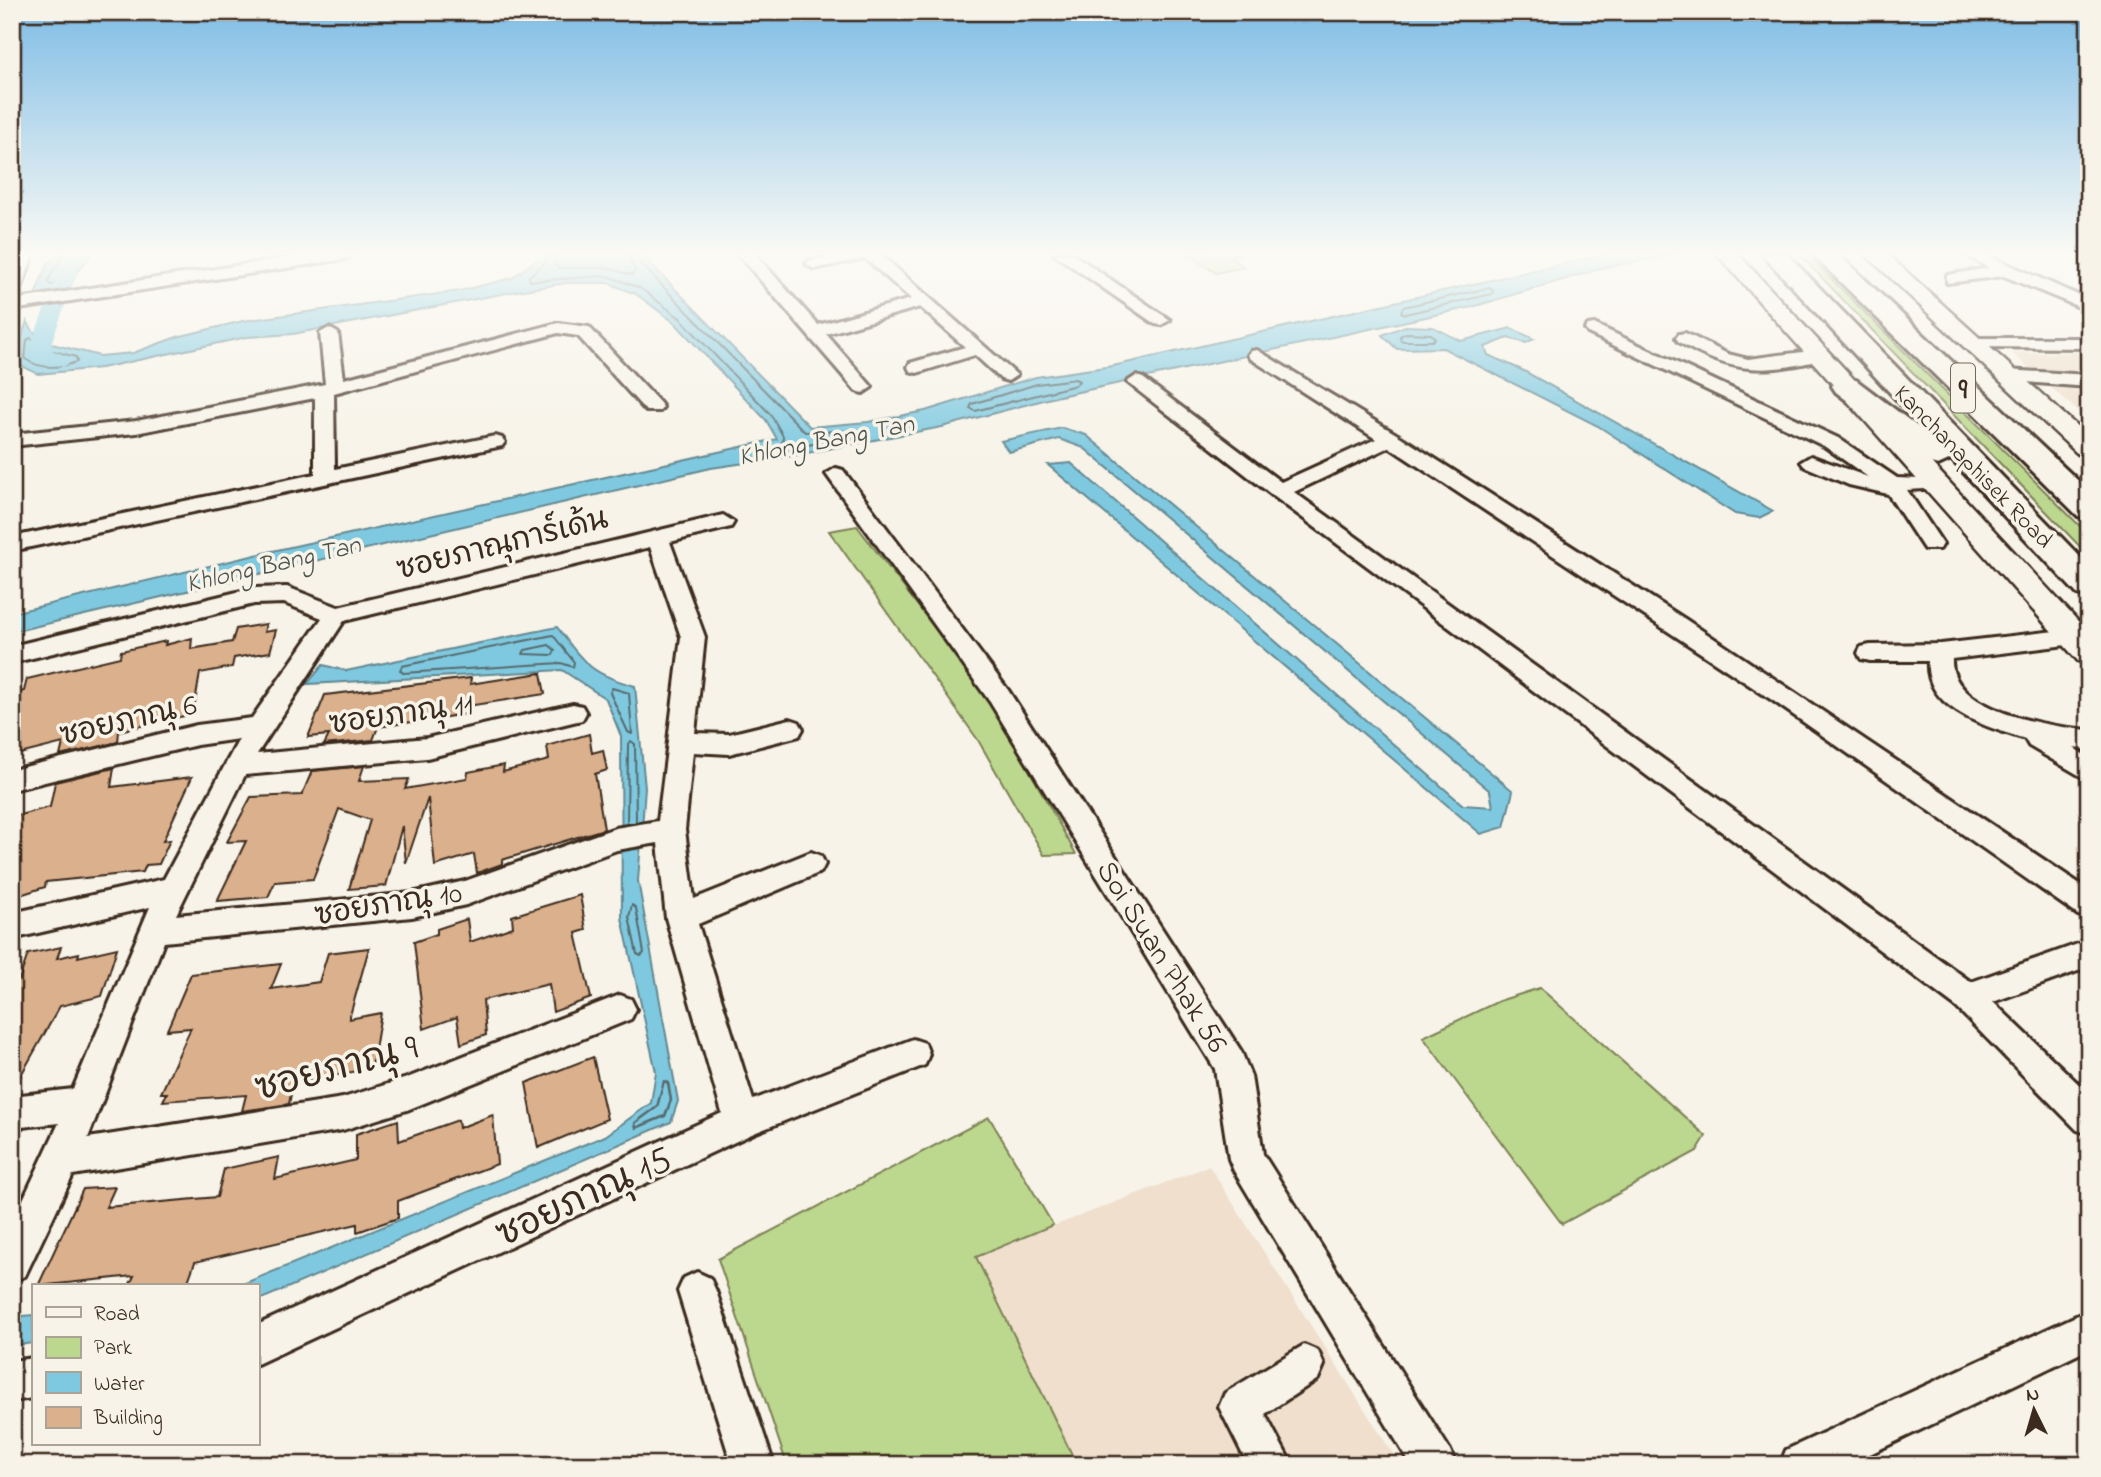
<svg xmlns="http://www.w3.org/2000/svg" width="2101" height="1477" viewBox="0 0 2101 1477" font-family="'Indie Flower','Playpen Sans Thai',sans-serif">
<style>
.built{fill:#efdfcc}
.green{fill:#bcd78e;stroke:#7c8056;stroke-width:2}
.water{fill:#7fc9e0;stroke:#648992;stroke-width:2}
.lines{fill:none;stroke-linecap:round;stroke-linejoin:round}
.shore-far1{stroke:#566a6c;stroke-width:2}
.shore{stroke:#566a6c;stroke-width:2.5}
.canal{fill:#7fc9e0;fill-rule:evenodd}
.building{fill:#dbb08c;stroke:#3b2a1e;stroke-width:2}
.minor-casing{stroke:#3b2a1e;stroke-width:6}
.major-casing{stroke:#3b2a1e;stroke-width:5}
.highway-casing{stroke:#3b2a1e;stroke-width:6}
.minor{fill:#f7f3e8;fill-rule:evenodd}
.major{fill:#f7f3e8;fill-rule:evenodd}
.highway{fill:#f7f3e8;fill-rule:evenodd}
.labels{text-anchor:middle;stroke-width:7;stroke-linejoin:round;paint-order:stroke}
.far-street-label{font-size:24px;fill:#3b2a1e;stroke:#f7f3e8}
.far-water-label{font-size:26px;font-style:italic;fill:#4c524e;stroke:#f7f3e8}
.shield{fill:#f7f3e8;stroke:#73665b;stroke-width:2}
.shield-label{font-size:28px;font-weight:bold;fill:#3b2a1e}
.street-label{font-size:30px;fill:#3b2a1e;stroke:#f7f3e8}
.near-street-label{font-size:37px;fill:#3b2a1e;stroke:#f7f3e8}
</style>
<rect width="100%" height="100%" fill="#f7f3e8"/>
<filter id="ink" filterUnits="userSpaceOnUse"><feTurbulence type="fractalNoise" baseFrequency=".0143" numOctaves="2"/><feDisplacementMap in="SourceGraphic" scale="14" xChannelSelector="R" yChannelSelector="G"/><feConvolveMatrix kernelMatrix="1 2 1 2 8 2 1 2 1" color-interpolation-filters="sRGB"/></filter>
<g filter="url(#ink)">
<path class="built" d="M2089,352V421L2012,353Z
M1209,1166L1400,1465H1077L976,1256Z"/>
<path class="green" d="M1187,254H1242L1230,257L1244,267L1216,273Z
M1799,254H1806L2089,535V556Z
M857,526L992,703L1076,854L1044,855L978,740L829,531Z
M1540,988L1706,1136L1697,1151L1562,1224L1423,1037L1499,1001Z
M989,1117L1053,1225L976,1257L1077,1465H787L718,1259Z"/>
<path class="water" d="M60,254H92L76,273L69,290L35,295L48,263Z
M544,254H641L810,427L868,422L925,411L1036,377L1113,366L1588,258L1608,254H1681L1606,267L1472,307L1055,397L942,427L786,457L711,468L12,632V613L277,550L777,439L766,420L675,323L636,294L608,283H567L517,291L293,334L247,337L101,368L38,374L18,364V348L27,321L33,331L52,344L100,356L133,353L177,337L243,321L460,291L512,278Z
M1405,326L1433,327L1461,341L1511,328L1534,339L1526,343L1508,338L1485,347L1488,355L1524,371L1773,511L1759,518L1735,514L1598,426L1443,348L1397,349L1382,335Z
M1062,428L1086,435L1513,791L1504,827L1481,834L1048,465L1071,463L1463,805L1493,807L1490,791L1084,448L1059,439L1009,452L1001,441Z
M557,627C584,663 590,674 635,686L645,788L638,881L678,1101L671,1122L257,1301V1286H238L605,1136L651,1103L656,1072L622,918L621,736L606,699L562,670L307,684L323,665L346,671Z
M33,1315V1343L12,1346V1317Z"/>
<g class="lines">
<path class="shore-far1" d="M63,254L48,281L50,285L64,283L82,254
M548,254L546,262L529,276L530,281L608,276L640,288L680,318L771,415L783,436L782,450L849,437L847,431L805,432L639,262L637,254
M557,254L555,265L558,268H608L632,275L635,271L628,254
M1489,288L1493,290L1492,294L1405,314L1401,312L1403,307Z
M1406,333L1431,334L1435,338L1432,341H1401L1400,336Z
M31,338L49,350L76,357L77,362C60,368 41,370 25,359L27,340Z
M1075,379L1079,381L1076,385L975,411L970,408L972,404L1037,384Z
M553,635L574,662L573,667L561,663L403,673L400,670L402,666Z
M549,645L555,650L553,655L523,654L525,650Z
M612,688L629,693L632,734L628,732L610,693Z
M627,824L628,745L631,741L635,744L636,823
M632,905L636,908L644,953L641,956L637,954L629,917Z"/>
<path class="shore" d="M664,1081L668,1083L671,1100L665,1116L636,1128L635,1123L657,1107Z"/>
<path class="canal" d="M72,254H91L79,266L51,344L53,351L70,357L73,361L63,367L37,359L31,344L62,264Z"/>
</g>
<path class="building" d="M266,624L264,632L276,630L270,652L234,658L232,667L200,673L193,714L119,731L118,742L60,756L63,743L12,756V694L24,691L27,679L120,657L121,651L166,641L165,645L192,638L191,649L232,642L236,629Z
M541,673L545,694L467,706L466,714L378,727L373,740L324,745L329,735L308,737L325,695L471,678L470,684Z
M589,734L592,753L603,750L607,770L595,774L604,829L502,860V864L477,873L474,854L435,866L428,798L406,863L402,826L386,886L349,889L370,820L339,809L313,879L275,882L268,897L217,901L246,841L227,842L251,797L302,795L312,771L364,766L359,781L409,779L405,789L467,778L468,772L504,765L503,772L549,760L547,746Z
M114,768L111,787L192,777L163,841L170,840L159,864L146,865L143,872L46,882L45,887L17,896L19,885L12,887V817L50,807L55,782Z
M580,895L586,930L576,933L591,998L553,1012L549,984L483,1000L486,1035L461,1044L457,1017L424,1029L414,942L437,934V929L467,919L470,942L513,927L512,916Z
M61,947L57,958L79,953L78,957L117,948L102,996L60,1006L12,1091V981L19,980L28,954Z
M369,948L349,1019L381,1013L372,1068L293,1084L289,1104L242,1111L246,1095L163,1101L167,1093H161L191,1028L167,1030L191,974L281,964L271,989L319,982L328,953Z
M593,1057L607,1119L538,1148L526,1083Z
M493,1115L497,1164L398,1201V1218L357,1232V1224L195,1262L187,1284L129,1286L134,1276L38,1286L83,1189L115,1187L106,1207L217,1197L224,1169L279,1157L275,1179L356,1160V1134L398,1120L399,1141L458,1120L459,1128Z"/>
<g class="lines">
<g class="minor-casing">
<path id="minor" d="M17,254H33L20,293L12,298V268Z
M313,254H353L345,259L12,310V300Z
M738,254H755L818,325L911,299L865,258L814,269L806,264L808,261L839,254H880L1017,375L1008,381L1001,379L975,355L917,373L910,371L908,367L910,363L965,347L920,307L826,334L872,387L863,393L856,391Z
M1054,254H1073L1170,320L1161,325L1155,324Z
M1964,254H1985L2089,300V311L2004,276L1947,283V275L1989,268Z
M558,323L589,327L660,403L663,407L660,411H646L578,336L558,333L334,393L335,469L495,436L502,438L505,442L502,446L12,551V537L315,474V398L136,433L12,446V434L136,421L325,384L320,333L329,328L338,333L344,379Z
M1594,324L1838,438L1897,478L1942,480L1945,484L1942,488L1907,490L1943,544L1940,549H1924L1888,494L1849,485L1804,466L1801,462L1811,456L1868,477L1824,446L1588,333L1585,329L1588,325Z
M1685,333L1728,354L1748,359L1818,350L1827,355L1824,359C1765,374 1732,374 1679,342L1676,338L1679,334Z
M1972,338H2089V348L1966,347L1963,343Z
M1257,350L1398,435L1685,619L2089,890V918L2078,915L1772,700L1389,447L1294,492L1971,982L2089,940V967L1993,1002L2089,1094V1134L2077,1130L1956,1007L1272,495L1127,382L1136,376L1143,378L1281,482L1376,439L1251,359L1248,355L1251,351Z
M2007,370L2089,375V387L2000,380L1998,376L2000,372Z
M836,468L843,470L1008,690L1241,1051L1251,1076L1263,1154L1450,1450L1456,1465H1411L1234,1171L1229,1159L1215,1069L990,702L826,474Z
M723,515L734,522L731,527L670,542L705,637L695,733L729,734L790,719L799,722L803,729L799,736L729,754L693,752L685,830L694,899L811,852L821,856L825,864L821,872L698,924L753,1100L913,1039L925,1043L929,1054L925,1065L754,1133L257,1364V1325L722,1113L666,918L658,843L617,850L466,905L412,917L164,942L88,1138L343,1098L407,1078L620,995L631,999L636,1009L631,1019L407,1110L343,1130L73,1175L25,1276L12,1281V1223L59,1123L12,1128V1096L73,1089L150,907L12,939V913L164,879L239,739L197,745L12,790V770L197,725L252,718L322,618L284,603L254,604L12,663V646L254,588L287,587L338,607ZM650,547L681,637L658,821L615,828L465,881L412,893L176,915L245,775L427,758L573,722L582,720L586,713L582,706L573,704L427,738L257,754L344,621Z
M2073,629L2082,631L2085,637L2082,643L1952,659C1949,711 2050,727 2089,730V750L2074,748L2089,758V781L2029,746L2025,739C1988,727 1924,710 1928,661H1870L1861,659L1858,653L1861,647L1870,645L1941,644Z
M697,1272L710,1278L716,1291L774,1465H732L678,1291L684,1278Z
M2089,1310V1349L1847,1465H1780L1786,1450Z
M1304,1345L1318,1351L1324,1365L1318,1379L1265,1414L1292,1465H1248L1219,1407L1225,1393Z
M33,1358V1398L12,1401V1361Z"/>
</g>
<g class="major-casing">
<path id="major" d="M1717,254H1738L2089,633V664L2078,661Z
M1865,254H1887L2089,437V459L2080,456Z"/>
</g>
<g class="highway-casing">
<path id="highway" d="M1762,254H1787L2089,566V597L2077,594L1951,459L1938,465L1927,462L1836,392L1832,386L1836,380H1856L1930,436Z
M1812,254H1838L2089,491V519L2078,516Z"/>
</g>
<use href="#minor" class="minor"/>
<use href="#major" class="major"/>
<use href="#highway" class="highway"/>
</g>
</g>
<linearGradient id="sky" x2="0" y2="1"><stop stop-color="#7ebce5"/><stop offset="0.55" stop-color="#fbfaf5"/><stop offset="1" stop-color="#fbfaf5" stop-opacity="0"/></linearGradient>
<rect width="2101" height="461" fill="url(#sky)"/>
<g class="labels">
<g class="far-street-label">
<text transform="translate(1974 466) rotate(46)" y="8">Kanchanaphisek Road</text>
</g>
<g class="far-water-label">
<text transform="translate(826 439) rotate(-11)" y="9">Khlong Bang Tan</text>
<text transform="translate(273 563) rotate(-13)" y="9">Khlong Bang Tan</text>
</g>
<rect class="shield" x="1951" y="363.5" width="24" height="49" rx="5"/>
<g class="shield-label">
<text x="1963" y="398">9</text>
</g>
<g class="street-label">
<text transform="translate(502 543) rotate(-14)" y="10">ซอยภาณุการ์เด้น</text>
<text transform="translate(401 713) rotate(-8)" y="10">ซอยภาณุ 11</text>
<text transform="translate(128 719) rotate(-13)" y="10">ซอยภาณุ 6</text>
<text transform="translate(388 903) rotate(-9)" y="10">ซอยภาณุ 10</text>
<text transform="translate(1163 956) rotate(58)" y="10">Soi Suan Phak 56</text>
</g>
<g class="near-street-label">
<text transform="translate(336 1066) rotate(-15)" y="13">ซอยภาณุ 9</text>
<text transform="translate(583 1195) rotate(-25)" y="13">ซอยภาณุ 15</text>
</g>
</g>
<rect width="2101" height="1477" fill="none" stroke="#f7f3e8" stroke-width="42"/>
<rect x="21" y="21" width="2059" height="1435" fill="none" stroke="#3b2a1e" stroke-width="2.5" filter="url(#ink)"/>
<rect x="32" y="1284" width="228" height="161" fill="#f7f3e8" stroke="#aca397" stroke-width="2"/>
<rect x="46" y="1307" width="35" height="10" fill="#f7f3e8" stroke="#aca397" stroke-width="2"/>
<text x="94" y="1320" font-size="21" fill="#3b2a1e">Road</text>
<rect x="46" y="1337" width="35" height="21" fill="#bcd78e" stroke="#aca397" stroke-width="2"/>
<text x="94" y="1354" font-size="21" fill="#3b2a1e">Park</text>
<rect x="46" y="1372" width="35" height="21" fill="#7fc9e0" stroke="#aca397" stroke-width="2"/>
<text x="94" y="1390" font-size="21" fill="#3b2a1e">Water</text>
<rect x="46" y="1407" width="35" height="21" fill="#dbb08c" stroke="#aca397" stroke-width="2"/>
<text x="94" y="1424" font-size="21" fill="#3b2a1e">Building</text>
<g transform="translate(2034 1410) rotate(355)" stroke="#f7f3e8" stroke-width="5" paint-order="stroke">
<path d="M0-5L12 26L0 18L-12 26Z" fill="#3b2a1e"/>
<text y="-10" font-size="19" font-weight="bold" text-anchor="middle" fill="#3b2a1e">N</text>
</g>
</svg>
